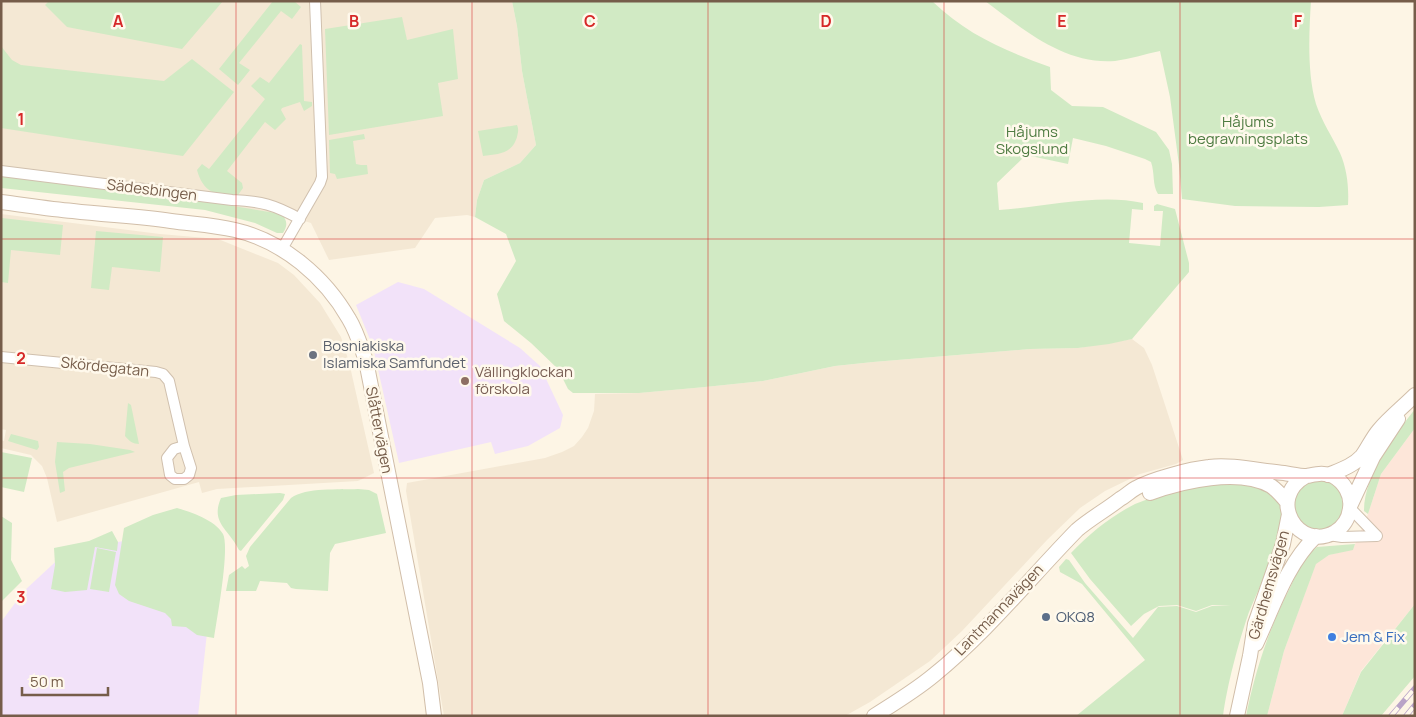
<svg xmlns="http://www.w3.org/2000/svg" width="1416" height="717" viewBox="0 0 1416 717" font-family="Manrope,sans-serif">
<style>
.residential{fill:#f4e8d4}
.commercial{fill:#fde6d9}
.education{fill:#f2e2f9}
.green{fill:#d1eac4}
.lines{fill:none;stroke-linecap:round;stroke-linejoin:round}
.street-casing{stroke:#d0c0ae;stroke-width:12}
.secondary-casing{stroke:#d1bea9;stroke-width:16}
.street{stroke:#fff;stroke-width:10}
.secondary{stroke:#fff;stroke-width:14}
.rail-casing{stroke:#b9a3c7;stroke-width:5.5}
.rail{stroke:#fff9ec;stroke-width:4;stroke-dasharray:11;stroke-linecap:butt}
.grid{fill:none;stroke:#d62828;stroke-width:1;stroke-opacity:0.55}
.worship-dot{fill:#6b7280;stroke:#fff9ec;stroke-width:2}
.education-dot{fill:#8d6e63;stroke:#fff9ec;stroke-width:2}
.service-dot{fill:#5c6f8a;stroke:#fff9ec;stroke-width:2}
.shop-dot{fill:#3f7fe0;stroke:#fff9ec;stroke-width:2}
.labels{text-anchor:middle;stroke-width:5;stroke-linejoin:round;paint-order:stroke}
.park-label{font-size:15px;fill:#4f7c42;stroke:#fff9ec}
.street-label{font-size:15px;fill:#765d4a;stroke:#fff9ec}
.worship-label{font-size:15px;fill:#5b616d;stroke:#fff9ec;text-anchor:start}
.education-label{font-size:15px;fill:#785e54;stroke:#fff9ec;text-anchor:start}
.service-label{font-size:15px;fill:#4e5e75;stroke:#fff9ec;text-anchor:start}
.shop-label{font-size:15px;fill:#366cbe;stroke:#fff9ec;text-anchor:start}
.grid-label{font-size:16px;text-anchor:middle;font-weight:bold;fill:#d62828;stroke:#fff9ec;stroke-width:5;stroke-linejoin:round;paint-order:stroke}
</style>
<rect width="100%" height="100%" fill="#fdf5e5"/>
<path class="residential" d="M1,1H512L517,26L522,71L536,145L520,163L484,180L477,200L475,217L467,215L435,218L415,248L329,260L311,223L282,214L1,174Z
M1,214L160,234L218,239L278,263L294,275L320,303L341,337L349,362L374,473L358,481L217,489L202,493L199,482L57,522L47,478L42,466L31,455L1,448V440L4,441L6,430L1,429Z
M1132,339L1144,348L1152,365L1183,460L1176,464L1140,474L1105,491L1080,508L1047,540L962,631L930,661L870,702L845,716H444L406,491L407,483L545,458L562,452L574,446L582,437L588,428L594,411L595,394L639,393L705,387L763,381L835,366L873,362L1030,349L1078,348Z"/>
<path class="commercial" d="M1415,428V604L1361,671L1342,716H1267L1284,651L1316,563L1329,555L1353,549L1368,514L1381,474Z"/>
<path class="education" d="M398,282L424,289L520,348L540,366L563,415L560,428L528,446L495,454L491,442L399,463L373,347L356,305Z
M181,530L213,577L198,716H1V622L24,591L66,552Z"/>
<path class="green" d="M49,1H223L182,49L67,27L45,5Z
M273,1H294L301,7L292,19L281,11L239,63L250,70L238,85L219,69Z
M512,1H932C967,35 1006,51 1050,67L1051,90L1072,106L1103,107L1156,132L1169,150L1172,164L1173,194H1158C1152,185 1155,173 1151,162L1145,159L1106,146L1073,138L1068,164L1026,155L997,183L999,210C1044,207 1099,193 1143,203V210L1132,209L1129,243L1160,246L1163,211H1154V206L1157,204L1175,209L1189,263V272L1132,339L1109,344L1078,348L1030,349L873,362L835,366L763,381L705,387L639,393H573L568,389L558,369L531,343L504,321L497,294L516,261L506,234L475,217L477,200L484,180L520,163L536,145L522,71L517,26Z
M985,1H1311C1309,32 1307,74 1316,104C1322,122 1332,136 1340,153C1347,169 1349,187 1348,205L1319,207L1235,206L1182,199L1179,165L1170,97L1160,51C1145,54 1130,59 1115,61C1064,65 1023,29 985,1Z
M402,17L407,40L453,29L458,79L438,83L443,116L329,135L325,29Z
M300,44L302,45L304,101L312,102V106L304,111L300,102L282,108L281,110L286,119L275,130L265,122L227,171L242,183L243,188L238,195C216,197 203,192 197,170L202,164L209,169L265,99L251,86L260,77L269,83Z
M1,46L12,60L21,65L164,81L192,59L234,92L183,156L1,128Z
M517,125C519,130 518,132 517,137C512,154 498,154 483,156L478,131Z
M364,134L365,139L353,141L356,164L361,165H367L368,174L337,179L335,174L330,173L329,140Z
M1,174L197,200L282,214C287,221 288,225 283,233H277L255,223L205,210L1,188Z
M2,218L63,225L60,255L11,250L8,283L1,282Z
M96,231L163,237L160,272L112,267L109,290L91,288Z
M128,403L131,405L139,444C133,444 129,441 125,436Z
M1415,409V428L1381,474L1368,514L1364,511C1364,475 1394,436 1415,409Z
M11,434L38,441L39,447L37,450L8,441Z
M57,442L90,444L130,450L135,452L69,468L63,472L65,491L60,493L55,462Z
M1,452L32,458L24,492L1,487Z
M1323,480C1339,484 1352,503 1341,519C1338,523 1332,527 1329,530C1323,530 1314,531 1309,528C1293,520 1289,497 1304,485C1310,481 1317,481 1323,480Z
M1240,481C1254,486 1271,489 1279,503C1293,525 1256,592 1248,615C1238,644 1227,686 1223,716H1076L1145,660L1082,584L1060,572L1059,567L1066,559L1069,560L1085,583L1133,638L1158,607L1177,606L1196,612L1212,606L1231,605H1212L1196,611L1177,605L1159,606L1144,614L1131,626L1090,579L1071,553C1089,534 1111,516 1135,504C1168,490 1205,485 1240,481Z
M358,489L369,490L377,494L386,533L335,544L330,553L328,591L296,589L291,588L287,583L260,581L256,591H226L229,575L242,566L245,569L249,566L246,556L250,547L291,498C306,487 339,490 358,489Z
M280,493L285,494L283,500L241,551L239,550C229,529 210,523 221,498L236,495Z
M177,508C191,512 215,520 223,534C230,548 217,618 214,638L197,635L186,627L172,626L171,619L165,613L129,601L119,594L115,585L124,528L153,515Z
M1,516L12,523L11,560L22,581L1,602Z
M112,531L118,542L117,551L95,547L87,590L65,592L51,589L55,565L54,548L89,541Z
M1355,544L1353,550L1329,555L1316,564L1284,651L1267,716H1246C1255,672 1269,628 1290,588C1297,572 1303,558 1317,547Z
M97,548L116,552L109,592L90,589Z
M1415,604V676L1381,716H1342L1361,672Z"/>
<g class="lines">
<g class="street-casing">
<path id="street" d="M1,171L232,200C261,201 275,205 300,219
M282,249L320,183L322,177L315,1
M1,357L156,372L163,374L169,381L184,446L191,468L189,475L184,479H175L170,475L167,458L174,449L184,446
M1350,508L1377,536
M1329,535L1342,537L1377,536"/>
</g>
<g class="secondary-casing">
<path id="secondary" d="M1,202C25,205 49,209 73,211C106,215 139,216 171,221C193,224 214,225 235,230C283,241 325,277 349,319C357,332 361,347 366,361L430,683L434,716
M1328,475C1340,470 1353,466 1362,456C1368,448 1372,438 1379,430C1390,417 1403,407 1415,395
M1150,493C1182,481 1239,468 1271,486C1277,490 1282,496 1287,502
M1351,504L1373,457L1398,419
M1256,644C1273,608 1286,565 1316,536
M874,716C895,703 916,690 934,675C987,632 1030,578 1077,530C1091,518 1106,510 1120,499C1126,496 1130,491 1136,488C1152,479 1190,469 1209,467C1231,464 1261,471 1284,473C1291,474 1300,476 1307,476C1317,474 1323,472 1333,476C1344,482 1352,495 1350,508C1349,518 1343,527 1335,532C1298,553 1266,498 1306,476
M1237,716L1250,656L1255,624L1283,544L1289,514"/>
</g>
<use href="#street" class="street"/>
<use href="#secondary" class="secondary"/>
<g class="rail-casing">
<path id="rail" d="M1391,716L1415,688
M1406,716L1415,705"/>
</g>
<use href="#rail" class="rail"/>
</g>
<path class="grid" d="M236,1V716M472,1V716M708,1V716M944,1V716M1180,1V716M1,239H1415M1,478H1415"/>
<circle class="worship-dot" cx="313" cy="355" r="5"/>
<circle class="education-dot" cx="465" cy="381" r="5"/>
<circle class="service-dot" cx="1046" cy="617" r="5"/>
<circle class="shop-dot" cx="1332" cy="637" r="5"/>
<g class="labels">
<g class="park-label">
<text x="1248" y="127">Håjums<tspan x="1248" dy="17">begravningsplats</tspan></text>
<text x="1032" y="137">Håjums<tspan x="1032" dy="17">Skogslund</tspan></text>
</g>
<g class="street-label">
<text transform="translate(152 190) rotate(7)" y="5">Sädesbingen</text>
<text transform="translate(105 367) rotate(6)" y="5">Skördegatan</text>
<text transform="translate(379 430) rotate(79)" y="5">Slåttervägen</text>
<text transform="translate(1269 585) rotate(-74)" y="5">Gärdhemsvägen</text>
<text transform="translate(999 610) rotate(-46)" y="5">Lantmannavägen</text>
</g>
<g class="worship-label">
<text x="323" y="351">Bosniakiska<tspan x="323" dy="17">Islamiska Samfundet</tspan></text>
</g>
<g class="education-label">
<text x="475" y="377">Vällingklockan<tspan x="475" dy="17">förskola</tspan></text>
</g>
<g class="service-label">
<text x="1056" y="622">OKQ8</text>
</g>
<g class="shop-label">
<text x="1342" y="642">Jem &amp; Fix</text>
</g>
</g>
<g class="grid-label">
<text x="118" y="27">A</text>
<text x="354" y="27">B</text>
<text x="590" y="27">C</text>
<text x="826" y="27">D</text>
<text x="1062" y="27">E</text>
<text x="1298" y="27">F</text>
<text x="21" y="125">1</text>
<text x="21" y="364">2</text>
<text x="21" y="603">3</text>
</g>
<rect width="1416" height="717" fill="none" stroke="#765d4a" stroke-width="5"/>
<path d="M22 687v8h86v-8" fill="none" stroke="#765d4a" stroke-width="2.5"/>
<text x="30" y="687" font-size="15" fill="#765d4a" stroke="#fff9ec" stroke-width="4" paint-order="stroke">50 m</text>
</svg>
